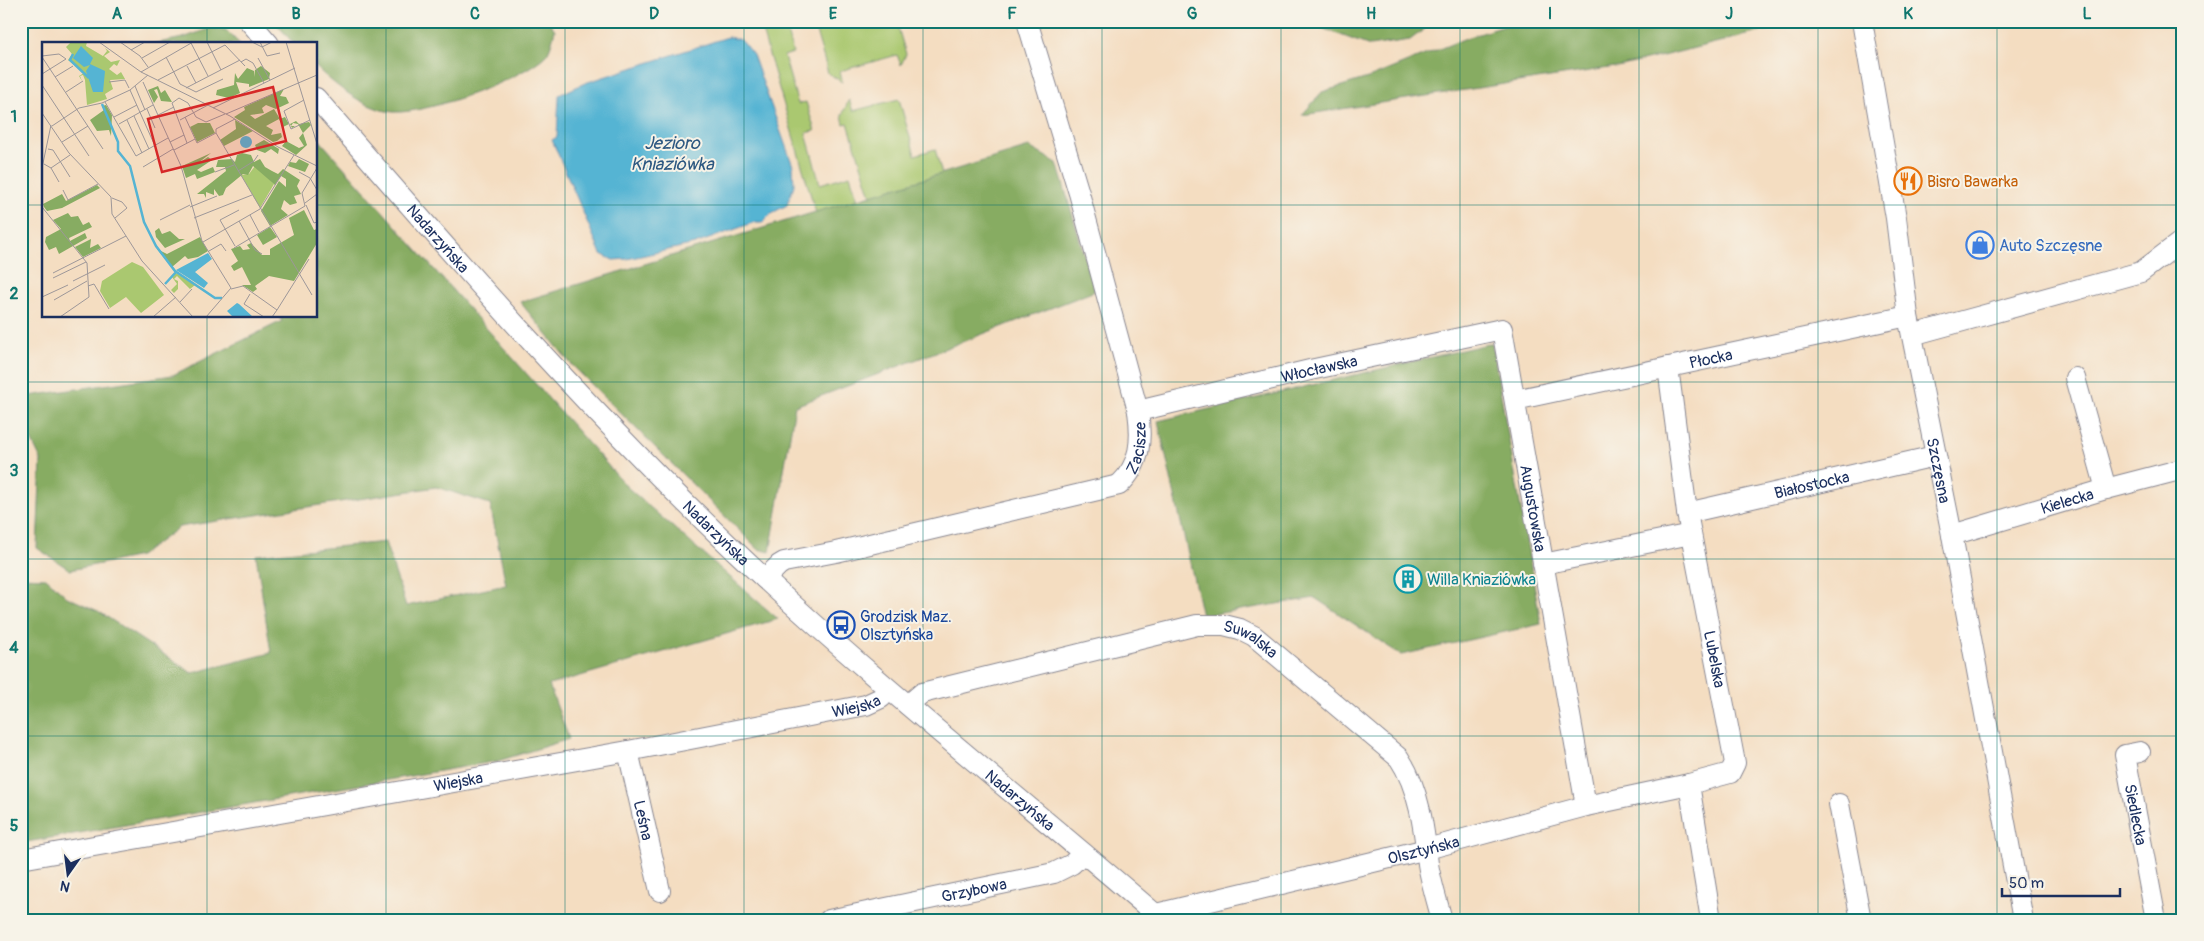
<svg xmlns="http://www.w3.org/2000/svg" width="2204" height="941" viewBox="0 0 2204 941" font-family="Pangolin,sans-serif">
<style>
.green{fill:#aac870;stroke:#627c67}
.forest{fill:#87ac62;stroke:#516e60}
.water{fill:#55b4d3;stroke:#387298}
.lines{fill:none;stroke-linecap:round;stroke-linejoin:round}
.minor-casing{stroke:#888690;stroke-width:22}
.minor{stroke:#fff;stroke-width:20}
.grid{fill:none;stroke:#0f766e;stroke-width:1;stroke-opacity:0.55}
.labels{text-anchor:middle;stroke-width:4;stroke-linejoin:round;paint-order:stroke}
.food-label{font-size:16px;fill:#c56008;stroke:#f7f3e8;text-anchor:start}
.street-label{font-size:16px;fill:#1b2f5e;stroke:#f7f3e8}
.shop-label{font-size:16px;fill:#366cbe;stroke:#f7f3e8;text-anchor:start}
.culture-label{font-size:16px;fill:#0d838f;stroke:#f7f3e8;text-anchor:start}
.transit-label{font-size:16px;fill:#164399;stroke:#f7f3e8;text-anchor:start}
.water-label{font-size:18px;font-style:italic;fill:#2c5781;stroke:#f7f3e8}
.inset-river{fill:none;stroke:#55b4d3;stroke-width:2.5}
.inset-road{fill:none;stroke:#9d9799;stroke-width:1}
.view{fill:#d62828;fill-opacity:0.15;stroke:#d62828;stroke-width:2.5}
.inset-edge{fill:none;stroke:#1b2f5e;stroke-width:2.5}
.neatline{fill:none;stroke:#0f766e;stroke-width:2}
.grid-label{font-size:16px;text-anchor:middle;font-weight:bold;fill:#0f766e}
</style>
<rect width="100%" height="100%" fill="#f7f3e8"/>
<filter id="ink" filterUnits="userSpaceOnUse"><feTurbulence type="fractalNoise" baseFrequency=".02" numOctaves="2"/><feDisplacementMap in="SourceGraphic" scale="10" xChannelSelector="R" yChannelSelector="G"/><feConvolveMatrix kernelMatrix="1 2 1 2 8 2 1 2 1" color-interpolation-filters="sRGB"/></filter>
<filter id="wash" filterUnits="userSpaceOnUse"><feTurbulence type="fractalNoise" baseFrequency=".0096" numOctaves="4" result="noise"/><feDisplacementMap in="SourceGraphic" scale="20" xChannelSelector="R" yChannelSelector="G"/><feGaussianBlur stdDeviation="1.12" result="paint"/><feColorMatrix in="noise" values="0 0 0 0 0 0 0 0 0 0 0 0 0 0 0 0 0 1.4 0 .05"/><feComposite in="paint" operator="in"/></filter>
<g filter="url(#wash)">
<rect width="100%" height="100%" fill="#f4ddc1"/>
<path class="green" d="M759,21H896L906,54L901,65L897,55L840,71L842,82L828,73L813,21L786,29L793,53L784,56L798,104L806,102L815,131L806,133L820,184L850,175L858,200L816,213Z
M899,99L915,155L935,149L942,174L871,196L848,123L844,124L842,115L849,100L853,111Z"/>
<path class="forest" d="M274,21H549L555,30C553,37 551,49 546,55C523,79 427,114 394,112C368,111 334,85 316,67V44H294Z
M1319,21H1435L1410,40L1370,46L1319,27Z
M1521,21H1804L1622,66L1302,115L1322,92L1371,77L1466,38Z
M211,28L226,30L240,44H153L183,38Z
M316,136L627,487L778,619L549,685L569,739L498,761L21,843V577L46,578L67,597L98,611L192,673L271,653L256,555L385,542L406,606L506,585L490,504L436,487L179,527L140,556L70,570L37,548L41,460L21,419V356L29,396L173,375L282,321L278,316H316Z
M1029,147L1057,163L1095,291L795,406L770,552L758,549L572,365L520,302Z
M1492,343L1541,624L1401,655L1315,598L1202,616L1158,421Z"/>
<path class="water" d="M728,37L741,40L753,55L793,166L794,185L787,205L772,213L763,222H755L695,244L627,259L613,260L601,254L552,140L557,137L559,95L585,83Z"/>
</g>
<g filter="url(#ink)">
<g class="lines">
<g class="minor-casing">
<g id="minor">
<path d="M249,21L269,44"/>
<path id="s1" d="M1862,21L1896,218L1908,316L1952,535L2023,920"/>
<path id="s2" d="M316,98C451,254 586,409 735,551C872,681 1020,797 1162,920"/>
<path d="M1912,335L2141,272L2183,240"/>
<path id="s3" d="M1668,367L1687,513L1735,763L1730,773L1689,784L1711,920"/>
<path d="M2075,378L2106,489"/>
<path id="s4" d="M1515,400L1908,316"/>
<path id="s5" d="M1138,411L1310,370L1502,329L1586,806"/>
<path id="s6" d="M1687,513L1935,456"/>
<path id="s7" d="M1952,535L2106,489L2183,469"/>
<path d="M1543,564L1691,534"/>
<path id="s8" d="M765,579L779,565L784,562L836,552L1119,485C1141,464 1142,440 1138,411L1079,193L1027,21"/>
<path id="s9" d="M908,705L922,693L1197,625H1224L1240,629L1254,636L1399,758C1419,788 1424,828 1428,864C1431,882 1437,901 1442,920"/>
<path id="s10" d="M628,751L660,891"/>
<path id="s11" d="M2140,752L2125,755L2156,920"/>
<path d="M1839,804L1861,920"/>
<path id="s12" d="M21,859L628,751L866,705L881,698L889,690"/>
<path id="s13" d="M1156,914L1427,849L1586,806L1689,784"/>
<path id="s14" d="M829,920L1054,873L1072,864L1083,853"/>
</g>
</g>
<use href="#minor" class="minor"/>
</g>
</g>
<path class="grid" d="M207,21V44M386,21V920M565,21V920M744,21V920M923,21V920M1102,21V920M1281,21V920M1460,21V920M1639,21V920M1818,21V920M1997,21V920M21,205H44M316,205H2183M207,316V920M21,382H2183M21,559H2183M21,736H2183"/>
<defs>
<g id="restaurant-ring" transform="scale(1.4375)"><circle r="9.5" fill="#f7f3e8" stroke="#e8710a" stroke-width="1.5"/><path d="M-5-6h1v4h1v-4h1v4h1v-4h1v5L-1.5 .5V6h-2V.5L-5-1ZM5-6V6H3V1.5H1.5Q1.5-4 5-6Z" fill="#e8710a"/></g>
<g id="shop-ring" transform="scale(1.4375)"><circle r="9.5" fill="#f7f3e8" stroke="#3f7fe0" stroke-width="1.5"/><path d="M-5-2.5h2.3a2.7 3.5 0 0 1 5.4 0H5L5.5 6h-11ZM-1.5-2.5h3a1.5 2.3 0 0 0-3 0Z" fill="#3f7fe0"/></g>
<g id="building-ring" transform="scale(1.4375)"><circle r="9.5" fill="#f7f3e8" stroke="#0f9aa8" stroke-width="1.5"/><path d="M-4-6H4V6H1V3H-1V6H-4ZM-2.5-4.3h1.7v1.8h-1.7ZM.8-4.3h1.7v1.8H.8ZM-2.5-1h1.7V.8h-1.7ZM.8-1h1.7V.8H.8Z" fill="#0f9aa8"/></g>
<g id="bus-ring" transform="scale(1.4375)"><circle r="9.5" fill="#f7f3e8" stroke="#1a4fb4" stroke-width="1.5"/><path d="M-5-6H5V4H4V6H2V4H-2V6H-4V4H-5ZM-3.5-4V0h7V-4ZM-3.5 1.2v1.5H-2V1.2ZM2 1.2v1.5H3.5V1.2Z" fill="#1a4fb4"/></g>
</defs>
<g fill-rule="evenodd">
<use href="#restaurant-ring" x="1908" y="181"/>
<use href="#shop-ring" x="1980" y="245"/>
<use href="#building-ring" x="1408" y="579"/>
<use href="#bus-ring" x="841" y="625"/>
</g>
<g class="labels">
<g class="food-label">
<text x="1927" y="187">Bisro Bawarka</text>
</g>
<g class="street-label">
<text dy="6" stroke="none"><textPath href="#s2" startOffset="186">Nadarzyńska</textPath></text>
<text dy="6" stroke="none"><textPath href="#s4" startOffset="200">Płocka</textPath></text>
<text dy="6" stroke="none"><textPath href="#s5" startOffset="186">Włocławska</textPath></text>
<text dy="6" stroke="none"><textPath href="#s8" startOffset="412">Zacisze</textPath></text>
<text dy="6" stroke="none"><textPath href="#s1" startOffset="456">Szczęsna</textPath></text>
<text dy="6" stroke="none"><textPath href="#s6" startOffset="128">Białostocka</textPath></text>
<text dy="6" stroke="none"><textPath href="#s7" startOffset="120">Kielecka</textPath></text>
<text dy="6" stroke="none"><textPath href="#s5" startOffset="555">Augustowska</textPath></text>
<text dy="6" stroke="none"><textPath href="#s2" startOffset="591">Nadarzyńska</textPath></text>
<text dy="6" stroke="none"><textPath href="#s9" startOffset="359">Suwalska</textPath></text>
<text dy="6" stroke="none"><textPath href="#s3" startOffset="296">Lubelska</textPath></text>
<text dy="6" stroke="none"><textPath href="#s12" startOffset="849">Wiejska</textPath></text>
<text dy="6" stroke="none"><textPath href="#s12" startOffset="444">Wiejska</textPath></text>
<text dy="6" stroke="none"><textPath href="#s2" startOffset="996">Nadarzyńska</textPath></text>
<text dy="6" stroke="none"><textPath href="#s11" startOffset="76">Siedlecka</textPath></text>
<text dy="6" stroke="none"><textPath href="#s10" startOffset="71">Leśna</textPath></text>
<text dy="6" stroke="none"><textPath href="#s13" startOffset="275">Olsztyńska</textPath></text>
<text dy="6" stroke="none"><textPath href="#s14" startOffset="148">Grzybowa</textPath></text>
</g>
<g class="shop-label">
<text x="1999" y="251">Auto Szczęsne</text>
</g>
<g class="culture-label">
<text x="1427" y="585">Willa Kniaziówka</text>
</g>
<g class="transit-label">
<text x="860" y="622">Grodzisk Maz.<tspan x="860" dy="18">Olsztyńska</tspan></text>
</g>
<g class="water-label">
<text x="672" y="149">Jezioro<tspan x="672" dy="21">Kniaziówka</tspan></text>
</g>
</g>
<g transform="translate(42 42)">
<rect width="275" height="275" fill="#f4ddc1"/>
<path d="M29,0H45L44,4L61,14L65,9L63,6L68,10L62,14L69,20L78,18L75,24L72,22L67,27L75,33L79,30L83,37L68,38L71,47L63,52L65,57L45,63L43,38L41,33L38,34L40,39L37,34L42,31L26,18L30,12L24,5ZM213,124L232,142L218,166L199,133L207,132ZM90,220L101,225L122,253L99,271L84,255L68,266L58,249L60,239ZM134,231L153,243L148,247L135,234L132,237L136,239V247L132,251L129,248L135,242L130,235Z" fill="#aac870"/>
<path d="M219,24L228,31L227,37L207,45V42L194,40L198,51L187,56L174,53L175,48L192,43L193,31L196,37L205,26L212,29V35L213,28ZM116,44L119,51L123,48L130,60L119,59L115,47L112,48L116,55L112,61L106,48ZM242,47L238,54L244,55L247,61L234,67L224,63L220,66L222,71L208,73L213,77L232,67L238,77L243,75L247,82L241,85L237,77L224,84L231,88L229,93L239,91L240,95L235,99L231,100L192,75L203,68L202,65ZM64,63L70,73L69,94L67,88L55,89L48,78L62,68L60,64ZM193,78L211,89L182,104L178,98L194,87ZM254,79L257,82L267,80L269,83L261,91L265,103L254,113L240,104L244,99L257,106L262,104L257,96L261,91L256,82L251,81L249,84H253L250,86L248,82ZM156,81H168L173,91L155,100L148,85ZM222,98L237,107L236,112L229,107L223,111L215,108L213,103ZM169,111L155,122L166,115L170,118L155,128L159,130L171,125L173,130L155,137L153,132L144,136L140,124ZM200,111L209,113L212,120L218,117L223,125L230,129L236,132L241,127L258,138L255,144L259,152L252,154L255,161L248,163L242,158L239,167L246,173L228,184L219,169L237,139L244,145V137L239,134L233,143L211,124L206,133L201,132L184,146L181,153L177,154L172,147V153L164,150V156L162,152H155L184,129L183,125H174L176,118L190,117L193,120L195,113ZM257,117L267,122L263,130L246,124L248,120L254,121ZM55,143L58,146L20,166L5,169L2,165L1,162L20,152L24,159ZM262,168L272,188L275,187V201L252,239L227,234L213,244L215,247L211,250L200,243H209L200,225L192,229L189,224L196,219L189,207L198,204L201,208L208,207L205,203L209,201L220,213H228V207L252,193L247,176ZM26,171L29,175L36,174L41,183L47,180L50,185L27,196L28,199L43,191L45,196L17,212L14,205L7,208L3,200L4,195L19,187L11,178ZM228,185L235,195L221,203L215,193ZM117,186L120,192L128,189L137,197H143L123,206L114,195L113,189ZM158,195L166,209L156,215L146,217L143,214L130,225L115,207L125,212ZM49,197L48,206L56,202L59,206L41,215L33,205Z" fill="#87ac62"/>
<path d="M39,4L51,16L48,22L63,29L61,50H51L44,29L48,23L42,25L31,16ZM198 100a6 6 0 1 1 12 0a6 6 0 1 1-12 0ZM166,211L170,217L153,230L166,241L162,246L134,228ZM195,261L197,262L211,275H191L185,269Z" fill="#55b4d3"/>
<path class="inset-river" d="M31,12L28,18L47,36M60,62L76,100V109L88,124L102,180L114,204L133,229L173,256H180M123,242L134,230"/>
<path class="inset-road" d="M57,0L99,30L188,74L236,105L275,124M78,0L98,14L106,25M165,0L179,28M210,0L220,5L230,0M218,0L225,14L238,11M244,0L275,102M149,1L166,34M89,8L103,0M0,14L17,12L24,17L0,32M0,15L61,107M124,15L138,42L154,50L181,37M100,16L128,0M216,16L228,38M199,20L204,17L211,21L222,41M145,24L154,41M99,30L151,0M13,35L31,24M116,38L183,3L203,24M67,40L83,38L87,46M101,40L139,124L160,199L189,246L164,275M0,43L47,114M93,44L103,68M144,46L198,18M88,48L113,104M24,50L41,39M262,58L242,69L249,87L268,78M63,60L94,114L126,96M171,66L253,26M105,67L113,86M0,71L27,111L69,155L70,172L100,219L151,275M184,72L275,33M116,73L132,65M92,74L107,107M72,75L95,63M143,75L155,101L174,91M193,77L174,87V91L270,253M85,78L100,111M138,78L166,63M77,82L111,63M10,84L37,66L60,61L88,48L106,33M20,100L46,84M128,100L142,93M145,101L130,61L137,56L146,61L154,75L164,80L183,72M6,107L11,108L28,135M132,108L153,97M2,122L9,126L17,140M101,125L131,107M0,126L9,83M9,126L28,113M196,129L212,119L216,113M173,130L192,123M257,130L268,136L275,148M21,148L26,158L56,142M70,156L80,160L85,166L73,176M263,161L275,152M264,163L272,181L275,180M0,165L45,221L47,255L18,275M148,165L175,154M208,173L217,190M152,176L210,153M118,178L148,163M197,179L213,208L220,212M161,200L218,167L252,113M193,204L178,178L197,168M192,206L263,164L260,151L275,126M167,209L179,202L184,209M11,231L84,194M11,236L44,220M31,239L63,223M46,244L52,242L67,267M189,247L201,244L235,268L230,275M208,252L202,262L222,275M0,255L26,243M12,258L45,239M138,260L150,247M235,268L267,217M111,275L134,255"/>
<path class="view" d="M231,45L244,99L120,130L106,77Z"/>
<rect width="275" height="275" class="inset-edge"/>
</g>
<rect width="2204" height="941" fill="none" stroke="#f7f3e8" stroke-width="55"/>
<g transform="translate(68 874) rotate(194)" stroke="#f7f3e8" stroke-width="4" paint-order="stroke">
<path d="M0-4L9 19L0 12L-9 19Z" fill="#1b2f5e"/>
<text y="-8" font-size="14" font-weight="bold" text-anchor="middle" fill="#1b2f5e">N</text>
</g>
<path d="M2002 888v8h118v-8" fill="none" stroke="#1b2f5e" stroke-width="2.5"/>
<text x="2009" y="888" font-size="15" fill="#1b2f5e" stroke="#f7f3e8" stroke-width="4" paint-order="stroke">50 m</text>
<rect x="28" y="28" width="2148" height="886" class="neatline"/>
<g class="grid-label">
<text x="117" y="19">A</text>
<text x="296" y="19">B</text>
<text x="475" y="19">C</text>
<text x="654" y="19">D</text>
<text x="833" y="19">E</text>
<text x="1012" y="19">F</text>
<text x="1192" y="19">G</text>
<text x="1371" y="19">H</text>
<text x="1550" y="19">I</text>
<text x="1729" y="19">J</text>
<text x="1908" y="19">K</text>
<text x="2087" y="19">L</text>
<text x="14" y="122">1</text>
<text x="14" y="299">2</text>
<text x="14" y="476">3</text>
<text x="14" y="653">4</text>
<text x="14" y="831">5</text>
</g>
</svg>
